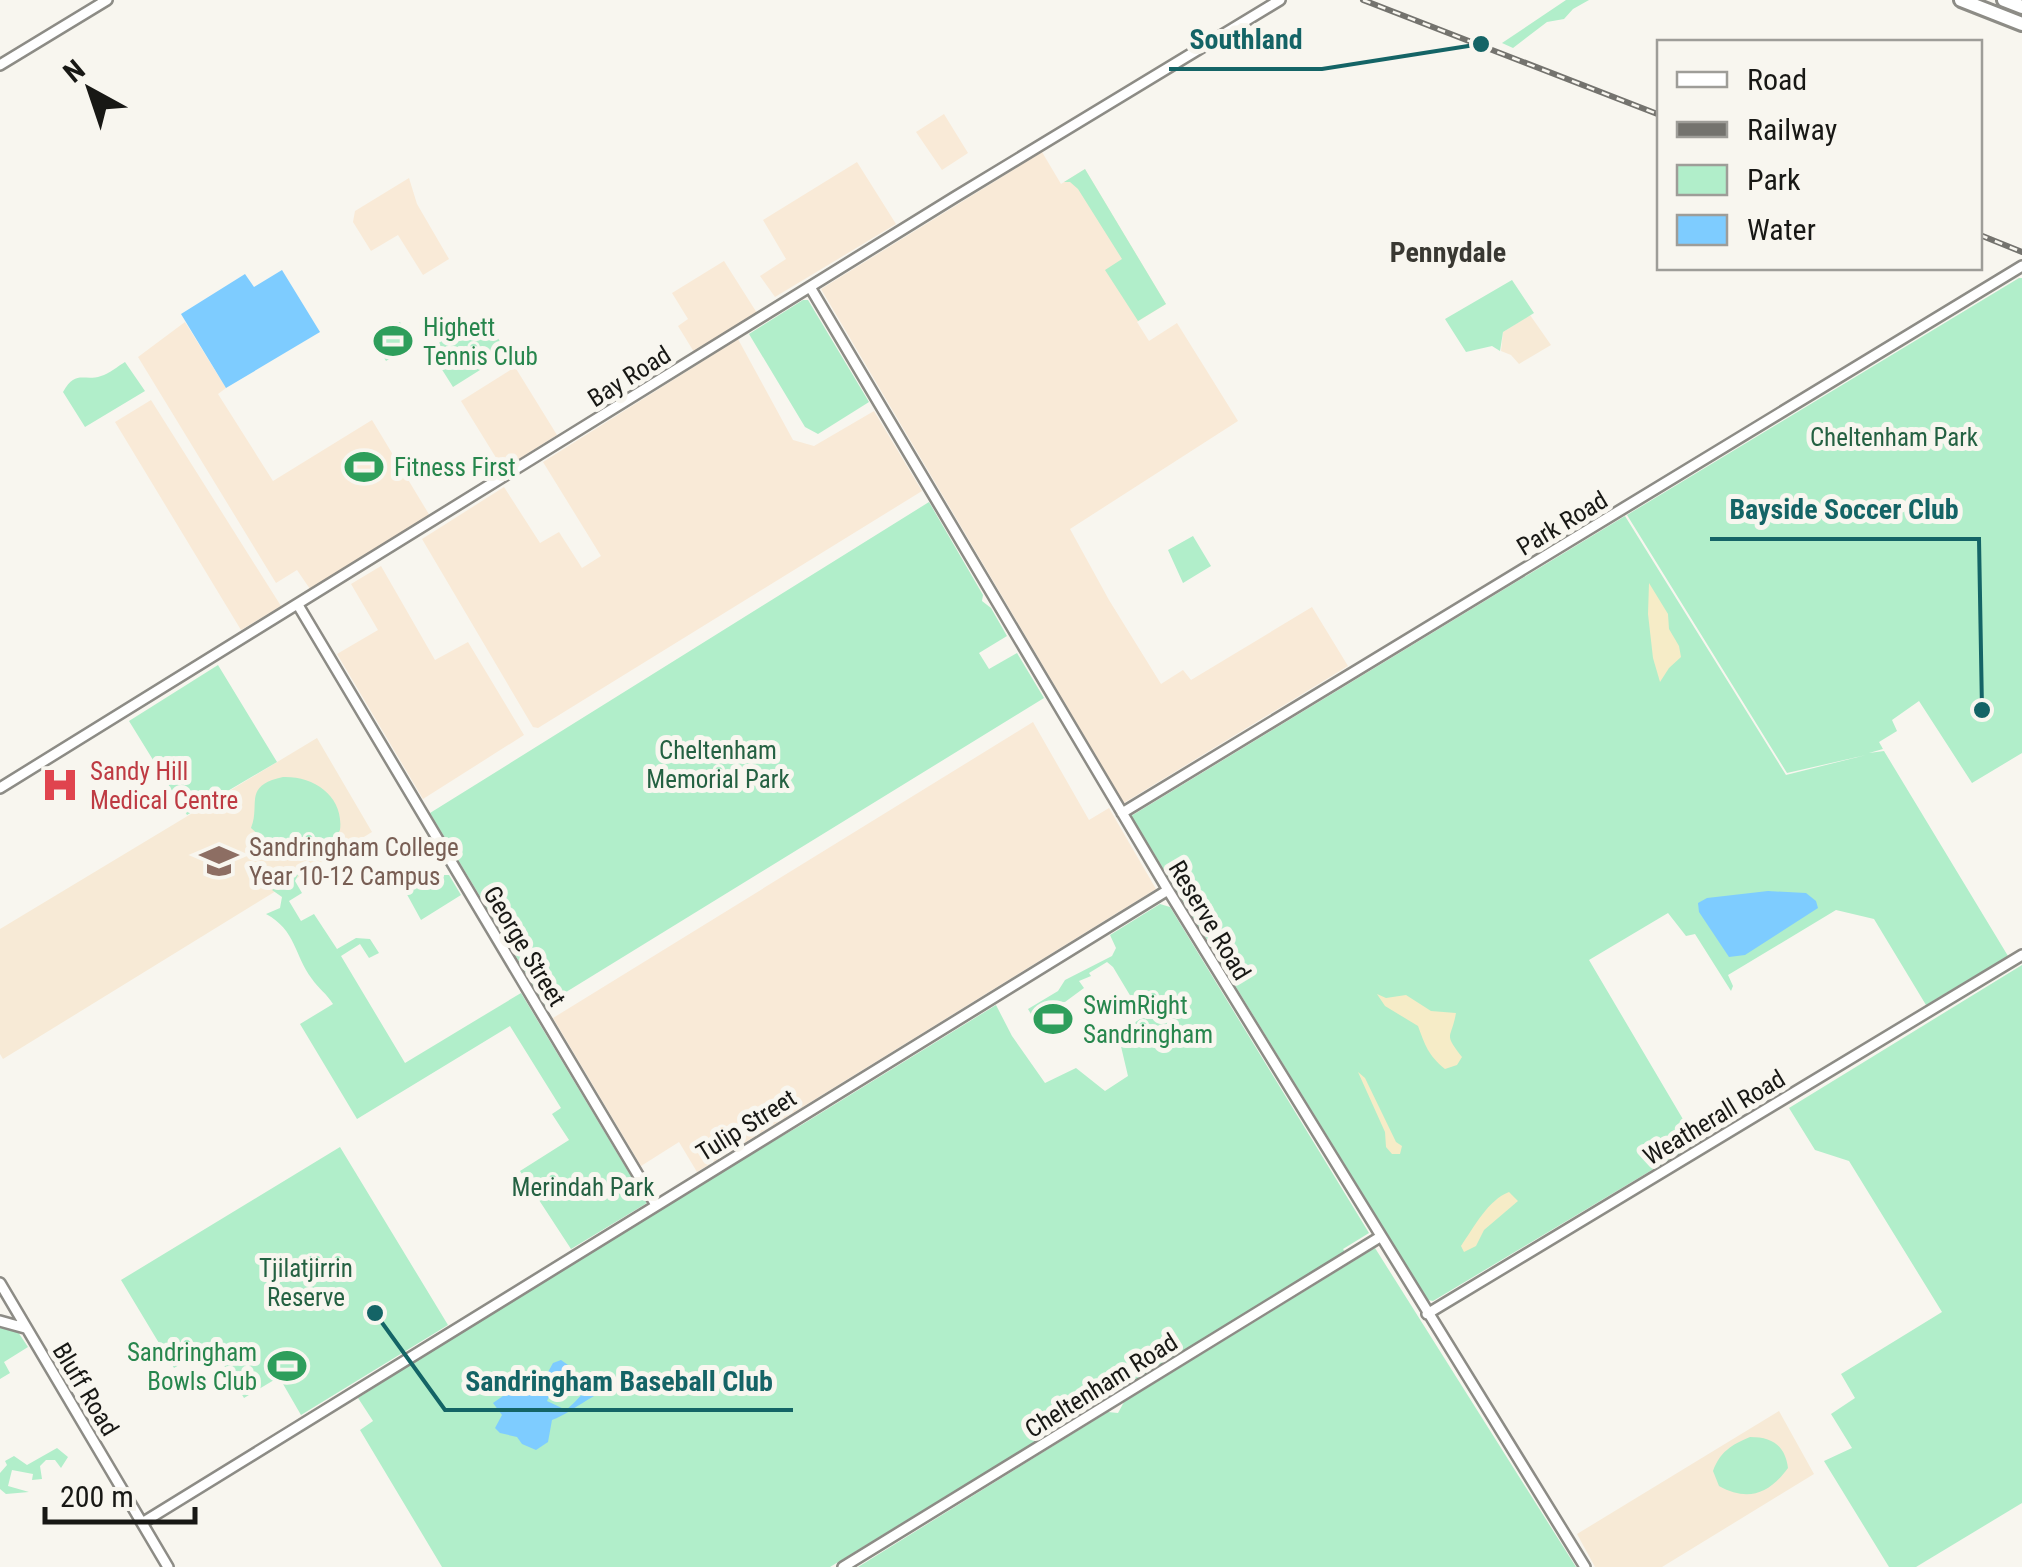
<svg xmlns="http://www.w3.org/2000/svg" width="2022" height="1567" viewBox="0 0 2022 1567" font-family="'Roboto Condensed',sans-serif">
<style>
.industrial{fill:#f9ead7}
.education{fill:#f7ead6}
.green{fill:#b1eeca}
.sand{fill:#f6ecc7}
.water{fill:#7eccff}
.lines{fill:none;stroke-linecap:round;stroke-linejoin:round}
.secondary-casing{stroke:#8d8c86;stroke-width:14}
.highway-casing{stroke:#8d8c86;stroke-width:18}
.secondary{stroke:#fff;stroke-width:9}
.highway{stroke:#fff;stroke-width:12}
.rail-casing{stroke:#74736e;stroke-width:6}
.rail{stroke:#f8f6ef;stroke-width:2.5;stroke-dasharray:8;stroke-linecap:butt}
.labels{text-anchor:middle;stroke-width:10;stroke-linejoin:round;paint-order:stroke}
.leisure-label{font-size:25px;fill:#27864d;stroke:#f8f6ef;text-anchor:start}
.street-label{font-size:25px;fill:#181815;stroke:#f8f6ef}
.park-label{font-size:25px;fill:#246142;stroke:#f8f6ef}
.health-label{font-size:25px;fill:#be3a42;stroke:#f8f6ef;text-anchor:start}
.education-label{font-size:25px;fill:#785e54;stroke:#f8f6ef;text-anchor:start}
.neighbourhood-label{font-size:28px;font-weight:bold;fill:#393832;stroke:#f8f6ef}
.leader{fill:none;stroke:#146466;stroke-width:4}
.callout-dot{fill:#146466;stroke:#f8f6ef;stroke-width:4}
.callout-label{font-size:28px;text-anchor:middle;font-weight:bold;fill:#146466;stroke:#f8f6ef;stroke-width:10;stroke-linejoin:round;paint-order:stroke}
</style>
<rect width="100%" height="100%" fill="#f8f6ef"/>
<path class="industrial" d="M944,114L968,153L942,170L916,132Z
M1042,152L1061,184L1085,169L1166,304L1137,322L1149,341L1177,323L1238,421L1070,529L1109,600L1161,684L1183,670L1191,680L1312,607L1348,666L1124,803L821,289Z
M857,162L896,224L775,297L760,276L786,259L763,220Z
M409,178L417,204L449,259L423,275L398,235L371,251L353,222L355,211Z
M724,261L757,313L694,352L678,326L688,319L672,293Z
M185,322L226,388L218,394L273,481L372,420L430,516L310,589L297,570L276,583L138,357Z
M738,339L793,440L814,446L874,411L922,491L538,728L533,727L422,539L504,487L540,543L559,532L582,568L601,556L543,462Z
M515,367L557,435L503,469L461,401Z
M151,400L281,606L241,630L115,422Z
M381,566L435,660L468,642L524,735L423,799L337,654L378,630L351,584Z
M1033,722L1089,820L1109,808L1156,889L697,1172L679,1142L641,1166L553,1018Z"/>
<path class="education" d="M1530,315L1551,345L1519,364L1511,355L1501,351L1503,332Z
M317,738L372,832L3,1059L0,1054V929Z
M1779,1411L1814,1474L1662,1567H1595L1577,1534Z"/>
<path class="green" d="M1566,0H1589L1573,9L1564,19L1547,22L1513,48L1502,43Z
M1085,169L1166,304L1138,321L1105,270L1122,259L1078,189L1070,182H1064Z
M2019,278H2022V753L1972,783L1919,701L1892,720L1897,731L1879,742L1883,749L1869,753L1884,751L2008,956L1926,1005L1874,919L1836,910L1728,975L1733,986L1731,991L1695,934L1686,936L1668,913L1589,960L1697,1143L1433,1301L1428,1300L1131,816L1625,516L1786,775L1866,755L1787,773L1627,515Z
M1512,280L1534,313L1503,332L1500,351L1492,346L1466,352L1445,319Z
M803,300H808L869,402L818,434L805,427L749,334Z
M484,315L507,353L453,387L429,349Z
M400,322L413,344L386,361L373,339Z
M125,362L145,391L85,427L63,392C76,369 84,382 101,376C109,374 118,366 125,362Z
M929,502L983,595L982,601L991,608L1007,636L979,653L989,669L1017,653L1044,698L545,1005L430,813Z
M1193,536L1211,566L1183,583L1168,550Z
M218,665L277,762L187,815L129,721Z
M283,777C315,776 344,797 340,830C330,852 305,861 284,850L272,856L262,838L251,828C261,804 242,786 283,777Z
M299,873L295,881L302,893L289,901L301,921L314,914L337,949L356,938L370,939L379,953L369,958L360,944L341,956L405,1063L521,993L647,1203L571,1249L520,1171L569,1140L552,1114L561,1108L510,1026L357,1119L300,1024L333,1004C327,994 318,988 312,979C294,955 296,930 266,914L280,908L282,897L272,890Z
M426,875H449L461,895L421,920L404,889Z
M1160,904L1170,907L1369,1233L1343,1249L1345,1252L1333,1260L830,1567H442L360,1430L373,1421L358,1398L659,1207L803,1124L996,1005L1012,1036L1045,1083L1076,1068L1105,1091L1128,1076L1119,1038L1124,1035L1122,1031L1143,1017L1113,967L1107,962L1089,973L1091,976L1079,981L1084,988L1065,1002L1049,1003L1052,1010L1035,1021L1028,1009L1058,991L1065,980L1112,956L1116,948L1110,935Z
M2022,965V1503L1916,1567H1889L1824,1461L1852,1448L1831,1414L1855,1398L1841,1374L1942,1312L1849,1161L1815,1150L1789,1108Z
M340,1147L448,1325L301,1415L279,1377L244,1398L212,1346L174,1368L121,1280Z
M1375,1248L1576,1567H858L1108,1412L1118,1413L1124,1402Z
M0,1327L18,1332L28,1347L4,1362L10,1373L0,1379Z
M1750,1437C1772,1437 1785,1445 1788,1468C1769,1494 1748,1502 1719,1486L1713,1471C1720,1452 1731,1445 1750,1437Z
M57,1448L68,1457L61,1468L55,1460H46L40,1466L42,1479L32,1480L33,1474L12,1470L8,1486L29,1492L6,1494L0,1489V1473L7,1465L5,1461L14,1456L27,1465Z"/>
<path class="sand" d="M1649,583L1668,614L1669,629L1679,646L1681,657L1669,668L1660,682L1653,658L1648,614Z
M1377,994L1386,998L1406,995L1431,1011L1456,1013C1451,1041 1443,1032 1462,1057L1457,1065L1445,1069C1428,1055 1425,1045 1418,1026L1385,1006Z
M1358,1072L1365,1078L1396,1142L1402,1146L1400,1154H1392L1386,1147L1385,1132Z
M1509,1192L1518,1201L1484,1230L1476,1246L1464,1252L1461,1246C1474,1227 1488,1200 1509,1192Z"/>
<path class="water" d="M282,270L320,332L226,388L181,314L245,274L254,287Z
M1768,891L1806,893L1816,901L1818,908L1745,955L1729,957L1699,912L1698,903L1707,898Z
M561,1360L568,1365L567,1371L557,1379L547,1401L566,1410C590,1391 585,1378 623,1381L621,1387C597,1388 576,1411 552,1420L548,1442L536,1450L522,1444L517,1437L500,1433L495,1428L502,1415L493,1403L527,1379L547,1374L553,1363Z"/>
<g class="lines">
<g class="secondary-casing">
<path id="secondary" d="M0,65L107,0
M810,287L1168,890L1585,1567
M298,605L656,1205
M0,788L955,197L1280,0
M1122,813L2022,266
M0,1283L168,1567
M1427,1314L2022,955
M0,1321L25,1328
M142,1523L1168,890
M843,1567L1380,1237"/>
</g>
<g class="highway-casing">
<path id="highway" d="M1961,0L2022,24
M2004,0L2022,7"/>
</g>
<use href="#secondary" class="secondary"/>
<use href="#highway" class="highway"/>
<g class="rail-casing">
<path id="rail" d="M1363,0L1660,115
M1980,235L2022,252"/>
</g>
<use href="#rail" class="rail"/>
</g>
<defs>
<g id="stadium-bare" transform="scale(3)"><path d="M0-5a6.5 5 0 1 0 0 10a6.5 5 0 1 0 0-10ZM-3.5-1.8h7v3.6h-7Z" fill="#2e9e5b" stroke="#f8f6ef" stroke-width="2.5" paint-order="stroke"/></g>
<g id="hospital-bare" transform="scale(3)"><path d="M-5-5h3v3.5h4V-5h3V5h-3V1.5h-4V5h-3Z" fill="#e0444e" stroke="#f8f6ef" stroke-width="2.5" paint-order="stroke"/></g>
<g id="school-bare" transform="scale(3)"><path d="M0-5L7-2L0 1L-7-2ZM-4 1L0 2.5L4 1V4Q0 6-4 4Z" fill="#8d6e63" stroke="#f8f6ef" stroke-width="2.5" paint-order="stroke"/></g>
</defs>
<g fill-rule="evenodd">
<use href="#stadium-bare" x="393" y="341"/>
<use href="#stadium-bare" x="364" y="467"/>
<use href="#hospital-bare" x="60" y="785"/>
<use href="#school-bare" x="219" y="861"/>
<use href="#stadium-bare" x="1053" y="1019"/>
<use href="#stadium-bare" x="287" y="1366"/>
</g>
<g class="labels">
<g class="leisure-label">
<text x="423" y="336">Highett<tspan x="423" dy="29">Tennis Club</tspan></text>
<text x="394" y="476">Fitness First</text>
<text x="1083" y="1014">SwimRight<tspan x="1083" dy="29">Sandringham</tspan></text>
<text x="257" y="1361" text-anchor="end">Sandringham<tspan x="257" dy="29">Bowls Club</tspan></text>
</g>
<g class="street-label">
<text transform="translate(629 376) rotate(-32)" y="9">Bay Road</text>
<text transform="translate(1562 523) rotate(-31)" y="9">Park Road</text>
<text transform="translate(1210 920) rotate(59)" y="9">Reserve Road</text>
<text transform="translate(525 946) rotate(59)" y="9">George Street</text>
<text transform="translate(1714 1117) rotate(-31)" y="9">Weatherall Road</text>
<text transform="translate(746 1125) rotate(-32)" y="9">Tulip Street</text>
<text transform="translate(1101 1385) rotate(-32)" y="9">Cheltenham Road</text>
<text transform="translate(86 1389) rotate(59)" y="9">Bluff Road</text>
</g>
<g class="park-label">
<text x="1894" y="446">Cheltenham Park</text>
<text x="718" y="759">Cheltenham<tspan x="718" dy="29">Memorial Park</tspan></text>
<text x="583" y="1196">Merindah Park</text>
<text x="306" y="1277">Tjilatjirrin<tspan x="306" dy="29">Reserve</tspan></text>
</g>
<g class="health-label">
<text x="90" y="780">Sandy Hill<tspan x="90" dy="29">Medical Centre</tspan></text>
</g>
<g class="education-label">
<text x="249" y="856">Sandringham College<tspan x="249" dy="29">Year 10-12 Campus</tspan></text>
</g>
<g class="neighbourhood-label">
<text x="1448" y="262">Pennydale</text>
</g>
</g>
<path class="leader" d="M1481 44L1322 69H1169M1982 710L1979 539H1710M375 1313L445 1410H793"/>
<g class="callout-dot">
<circle cx="1481" cy="44" r="10"/>
<circle cx="1982" cy="710" r="10"/>
<circle cx="375" cy="1313" r="10"/>
</g>
<g class="callout-label">
<text x="1246" y="49">Southland</text>
<text x="1844" y="519">Bayside Soccer Club</text>
<text x="619" y="1391">Sandringham Baseball Club</text>
</g>
<rect x="1657" y="40" width="325" height="230" fill="#f8f6ef" stroke="#9e9d98" stroke-width="2.5"/>
<rect x="1677" y="72" width="50" height="15" fill="#ffffff" stroke="#9e9d98" stroke-width="2.5"/>
<text x="1747" y="90" font-size="30" fill="#181815">Road</text>
<rect x="1677" y="122" width="50" height="15" fill="#74736e" stroke="#9e9d98" stroke-width="2.5"/>
<text x="1747" y="140" font-size="30" fill="#181815">Railway</text>
<rect x="1677" y="165" width="50" height="30" fill="#b1eeca" stroke="#9e9d98" stroke-width="2.5"/>
<text x="1747" y="190" font-size="30" fill="#181815">Park</text>
<rect x="1677" y="215" width="50" height="30" fill="#7eccff" stroke="#9e9d98" stroke-width="2.5"/>
<text x="1747" y="240" font-size="30" fill="#181815">Water</text>
<g transform="translate(90 90) rotate(320)" stroke="#f8f6ef" stroke-width="8" paint-order="stroke">
<path d="M0-8L18 38L0 25L-18 38Z" fill="#181815"/>
<text y="-15" font-size="28" font-weight="bold" text-anchor="middle" fill="#181815">N</text>
</g>
<path d="M45 1507v15h150v-15" fill="none" stroke="#181815" stroke-width="5"/>
<text x="60" y="1507" font-size="30" fill="#181815" stroke="#f8f6ef" stroke-width="8" paint-order="stroke">200 m</text>
</svg>
